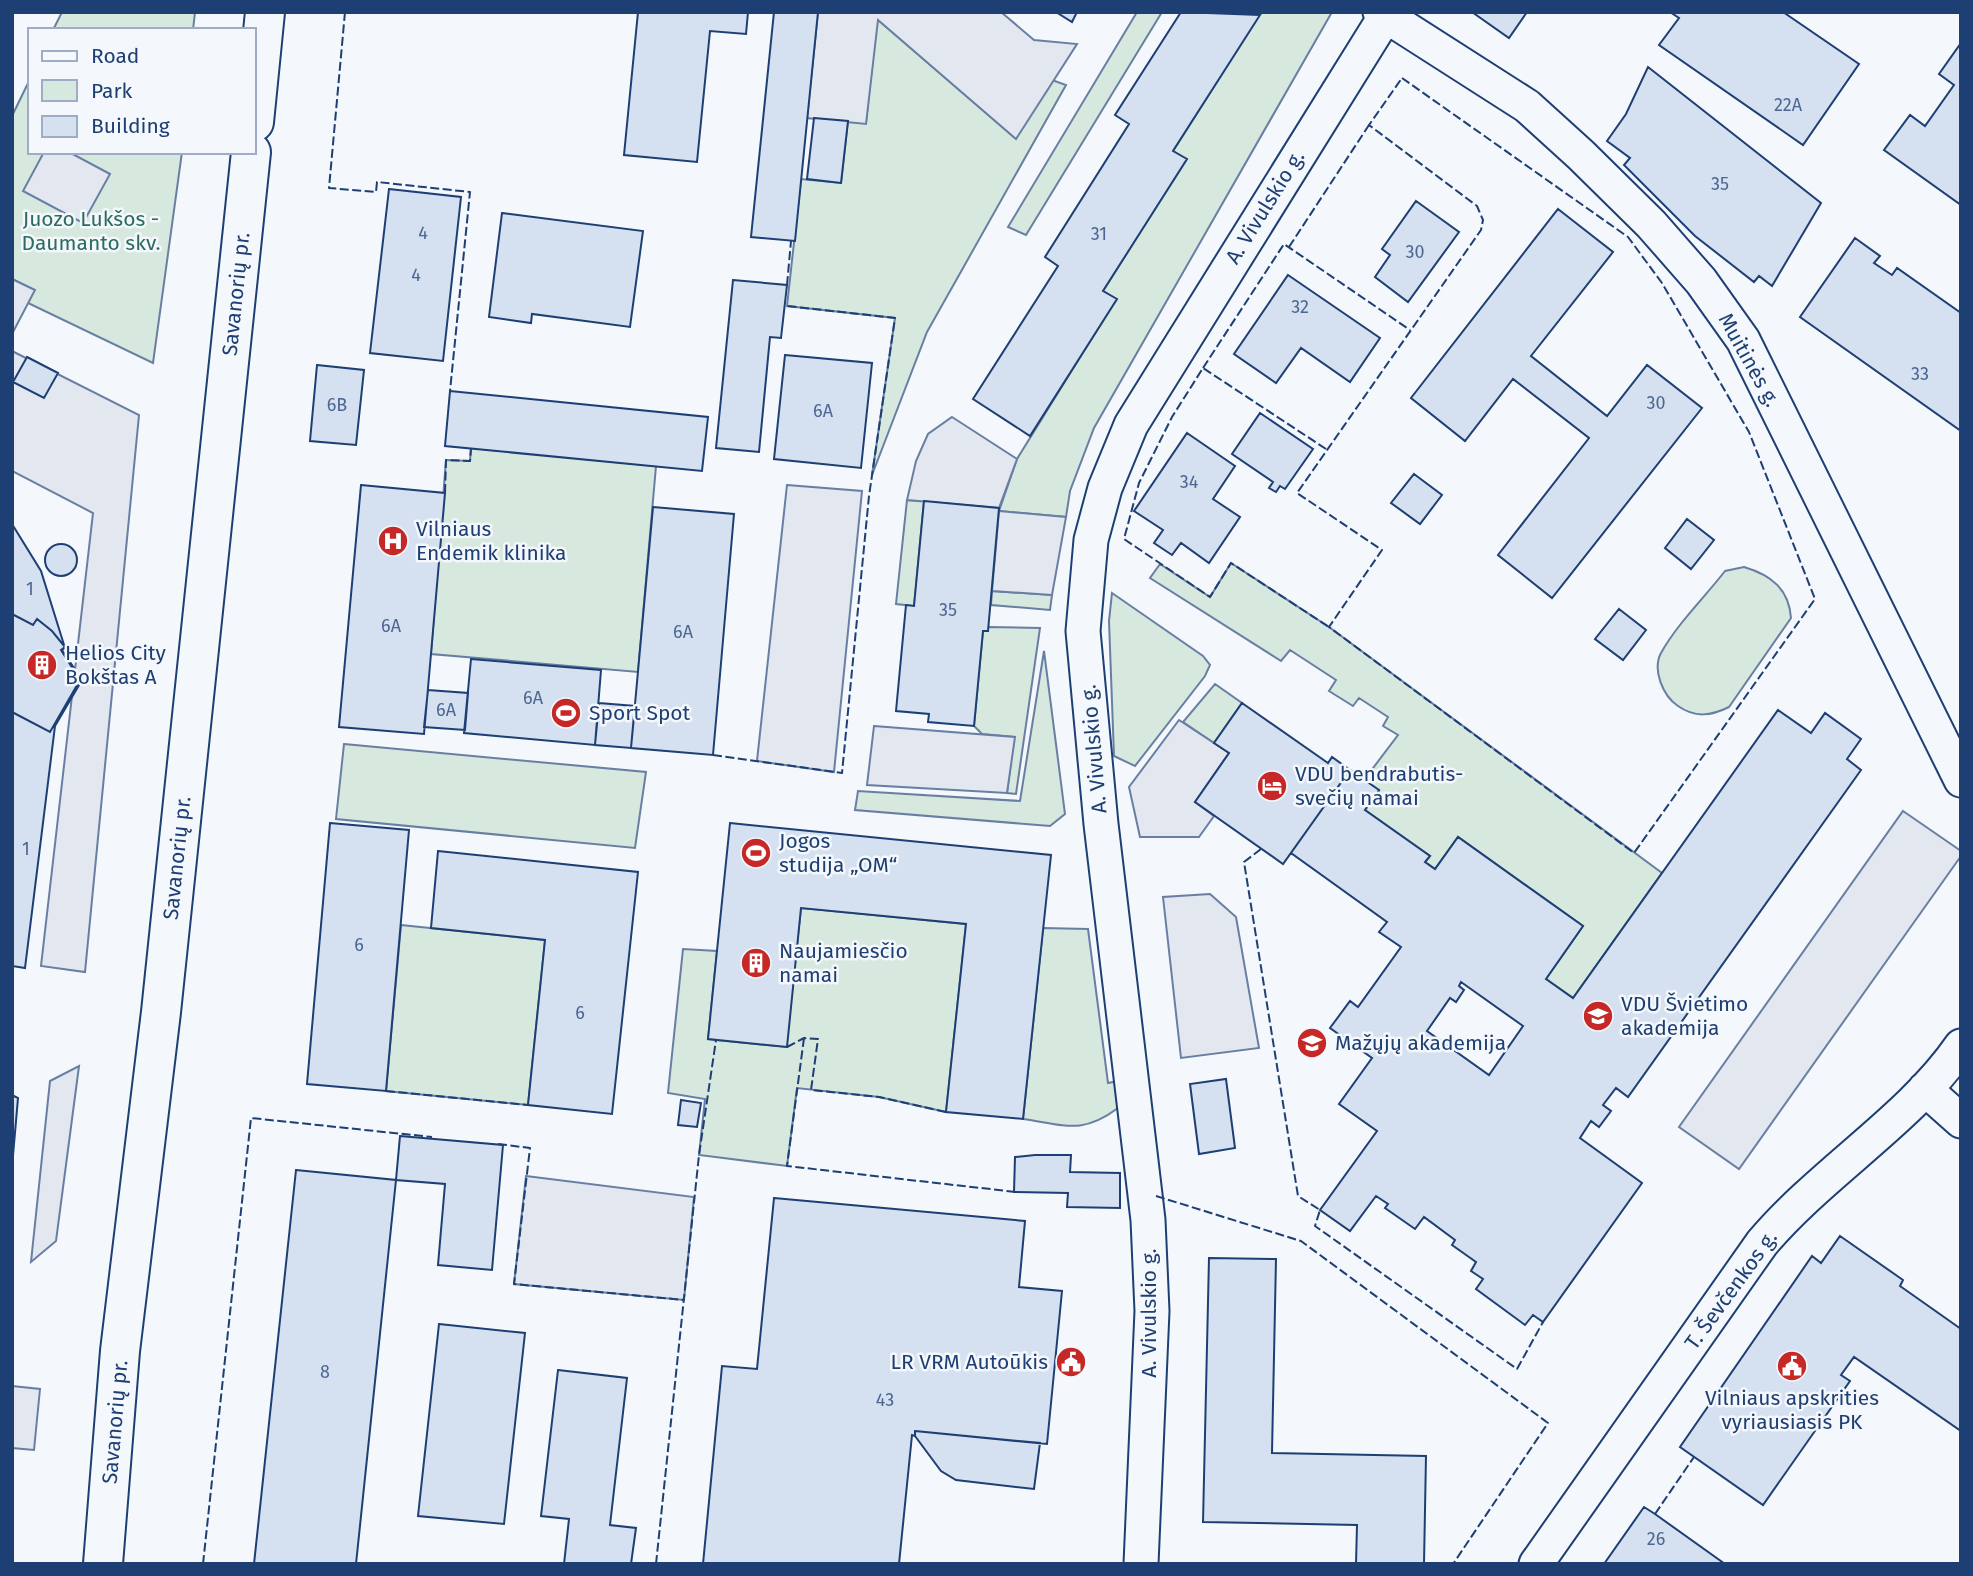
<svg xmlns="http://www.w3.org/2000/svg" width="1973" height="1576" viewBox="0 0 1973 1576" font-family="'Fira Sans',sans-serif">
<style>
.green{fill:#d7e8df;stroke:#687fa3;stroke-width:2}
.parking{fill:#e3e8f0;stroke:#687fa3;stroke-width:2}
.building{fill:#d5e0f0;stroke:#1d3f73;stroke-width:2;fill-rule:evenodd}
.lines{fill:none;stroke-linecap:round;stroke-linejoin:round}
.street-casing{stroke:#1d3f73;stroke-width:37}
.primary-casing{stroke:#1d3f73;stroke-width:42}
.street{stroke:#f4f7fb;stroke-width:33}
.primary{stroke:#f4f7fb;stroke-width:38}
.fence{stroke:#1d3f73;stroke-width:2;stroke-dasharray:9 3.5;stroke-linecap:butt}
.labels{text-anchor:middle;stroke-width:5;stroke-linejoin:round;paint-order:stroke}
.number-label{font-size:18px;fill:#4b6792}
.street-label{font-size:21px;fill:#1d3f73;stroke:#f4f7fb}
.park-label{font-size:21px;fill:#2c6c60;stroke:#f4f7fb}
.poi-label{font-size:21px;fill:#1d3f73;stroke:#f4f7fb;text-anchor:start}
</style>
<rect width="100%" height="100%" fill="#f4f7fb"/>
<path class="green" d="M62,12H195L193,30H53Z
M1137,12H1162L1026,235L1008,227Z
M1256,12H1332L1094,428L1070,491L1066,517L999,511L1017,459L1116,299L1103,291L1186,159L1173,151L1259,15Z
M877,19L1015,138L1052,80L1066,85L927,332L872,475L895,318L787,306L801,179L841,183L848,121L866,123Z
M30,79V152H182L153,363L28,303L34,290L12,279V116Z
M471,448L656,466L638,672L431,654L446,460L470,461Z
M907,500L924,501L914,606L896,604Z
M1231,563L1329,627L1662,873L1573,998L1546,979L1583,926L1458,837L1435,869L1425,862L1430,856L1365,810L1379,791L1364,780L1398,735L1383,726L1388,717L1359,698L1353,706L1329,691L1336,680L1290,650L1281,661L1150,578L1160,564L1210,597Z
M1744,567C1771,575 1789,589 1791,618L1729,707C1711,716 1695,718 1678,706C1663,696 1652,670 1661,653C1677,624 1705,597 1725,571Z
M992,591L1052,595L1050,610L991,605Z
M1112,593L1203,656L1210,665L1205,676L1135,766L1114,756L1109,621Z
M988,627L1040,628L1016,794L1007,793L1014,737L982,734L974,726L983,631H988Z
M1044,651L1065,814L1050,826L855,810L858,791L1020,801Z
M1215,684L1242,703L1214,743L1183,722Z
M344,744L646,772L635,848L336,819Z
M801,908L966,924L946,1112L879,1097L797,1088L787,1166L699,1155L705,1099L668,1093L683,949L717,951L708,1039L786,1047Z
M401,925L545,940L528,1105L386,1091Z
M1043,928L1088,929L1108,1083L1118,1081V1108C1082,1135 1065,1125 1023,1119Z"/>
<path class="parking" d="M818,12H1001L1034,40L1077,44L1016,139L878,20L866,124L807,118Z
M44,152H69L110,174L83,223L23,191Z
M12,279L35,290L12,334Z
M12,351L139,415L85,972L41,966L93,513L12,471Z
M952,417L1017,459L999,508L907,500L916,461L928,434Z
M787,485L862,491L834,772L757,761Z
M999,511L1066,517L1052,595L992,591Z
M1179,720L1229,753L1195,802L1214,816L1199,837H1140L1129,787Z
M874,726L1015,737L1007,793L867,785Z
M1903,811L1961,851V856L1739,1169L1679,1127Z
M1210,894L1236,917L1259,1048L1181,1058L1163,897Z
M79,1066L56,1241L31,1262L50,1081Z
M526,1176L694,1197L684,1300L514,1284Z
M12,1386L40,1389L34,1450L12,1448Z"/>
<path class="building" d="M638,12H748L746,34L710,31L697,162L624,155Z
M774,12H818L795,241L751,237Z
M1056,12H1077L1072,22Z
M1181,12L1260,15L1173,151L1187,159L1103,291L1117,299L1030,436L973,399L1058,266L1045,257L1129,124L1115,115Z
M1472,12H1527L1509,38Z
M1670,12H1783L1859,64L1803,145L1659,45L1679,18Z
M1961,43V205L1884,150L1910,115L1925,126L1954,85L1939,74Z
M1648,67L1821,203L1772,286L1759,276L1754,282L1695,236L1624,165L1630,158L1607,141L1626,114Z
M814,118L848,121L841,183L807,179Z
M389,189L461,197L443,361L370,353Z
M1416,201L1459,232L1408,302L1375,277L1390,255L1382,249Z
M1558,209L1613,252L1531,356L1607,416L1647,365L1702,408L1552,598L1498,555L1589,438L1513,379L1465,441L1411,398Z
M502,213L643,231L630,327L532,314L531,323L489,317Z
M1855,238L1880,256L1874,263L1892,275L1897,268L1961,313V431L1800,317Z
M1288,275L1380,338L1350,382L1301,348L1276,383L1234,354Z
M733,280L787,285L781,338L770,337L759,452L716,448Z
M785,355L872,363L861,468L774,459Z
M27,357L58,373L44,398L13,382Z
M317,365L364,370L356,445L310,441Z
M450,391L708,417L702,471L445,446Z
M1260,413L1313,449L1285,489L1280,486L1276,492L1269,488L1273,482L1232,454Z
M1187,433L1235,466L1213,499L1240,517L1209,563L1181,543L1172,555L1154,543L1163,530L1134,511Z
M1414,474L1442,495L1420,524L1391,503Z
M361,485L445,493L424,734L339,727Z
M924,501L999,508L988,631H983L974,726L928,722L929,714L896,711L906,605L914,606Z
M653,507L734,514L713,755L631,748Z
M1687,519L1714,540L1691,569L1665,548Z
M12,524L41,571L65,648L62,650L65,647L52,631L37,619L33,625L12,614Z
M45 560a16 16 0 1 1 32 0a16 16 0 1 1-32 0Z
M1619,609L1646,630L1623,660L1595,639Z
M12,614L33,625L37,619L52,631L65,647L61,650L80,680L50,732L12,712Z
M62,650L82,680L55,726L25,968L12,966V712L50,732L80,680Z
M471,659L601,670L595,745L464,733Z
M428,690L468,693L465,730L424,727Z
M599,703L635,706L631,748L595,745Z
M1242,703L1328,763L1332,757L1350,770L1283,864L1195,802L1229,753L1214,743Z
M1778,710L1811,733L1825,713L1861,739L1847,759L1861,770L1628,1097L1616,1088L1603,1105L1611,1111L1599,1127L1591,1121L1580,1138L1642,1183L1543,1322L1533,1315L1525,1325L1476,1289L1483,1279L1471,1271L1476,1262L1452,1245L1455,1240L1424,1217L1415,1229L1385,1208L1388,1204L1376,1196L1350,1231L1320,1210L1377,1131L1339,1104L1372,1058L1330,1028L1350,1001L1358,1007L1401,947L1379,932L1387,922L1291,853L1350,770L1379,790L1365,810L1430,856L1425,862L1435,869L1458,837L1583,926L1546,979L1573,998ZM1461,982L1523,1026L1489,1075L1427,1031L1450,998L1456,1002L1464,990L1459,986Z
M330,823L409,830L386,1091L307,1084Z
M730,823L1051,855L1023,1119L946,1112L966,924L801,908L787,1047L708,1039Z
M438,851L638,872L612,1114L528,1105L545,940L431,928Z
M1226,1079L1235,1148L1199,1154L1190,1084Z
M12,1095L18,1098L12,1167Z
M681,1100L701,1103L697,1127L678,1125Z
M400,1136L503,1145L492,1270L438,1265L445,1184L396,1180Z
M1035,1155H1071L1070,1172L1120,1173V1208L1067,1207L1068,1193L1014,1192L1015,1157Z
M296,1170L396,1180L356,1564H254Z
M774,1198L1025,1221L1019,1287L1062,1291L1047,1444L915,1431V1436L912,1435L899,1564H703L722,1366L757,1369Z
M1840,1236L1903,1280L1900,1286L1961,1329V1431L1854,1357L1841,1375L1850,1381L1763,1505L1680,1447L1812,1256L1821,1263Z
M1209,1258L1276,1259L1272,1453L1426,1456L1424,1564H1356L1357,1525L1203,1522Z
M439,1324L525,1333L504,1524L418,1516Z
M558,1370L627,1378L610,1525L636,1528L631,1564H564L569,1519L541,1516Z
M915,1431L1040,1443L1034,1489L956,1480L941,1471L915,1436Z
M1644,1507L1655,1514L1725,1564H1604Z"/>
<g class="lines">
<g class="street-casing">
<path id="street" d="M1380,12L1527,106L1581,155L1651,224L1701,281L1743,340L1961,780
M1925,1089L1961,1121
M1141,1564L1152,1311L1148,1220L1101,824L1083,631L1091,540L1105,488L1131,425L1388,12
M1536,1564L1762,1243C1821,1173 1911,1119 1961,1046"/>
</g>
<g class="primary-casing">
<path id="primary" d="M254,122L265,12
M103,1564L120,1351L161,1012L251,152"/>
</g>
<use href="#street" class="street"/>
<use href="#primary" class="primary"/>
<path class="fence" d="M345,12L329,188L376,192L377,182L470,192L450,391
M1402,78L1628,237L1662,283L1749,432L1815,599L1634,853L1329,627L1382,550L1297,493L1481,230L1483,220L1477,206L1369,125Z
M1289,247L1369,125
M787,285L791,241
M1203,368L1284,244L1410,330
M1326,449L1203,368L1172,417L1139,483L1124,539L1210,597L1231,563L1329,627
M445,493L446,460L470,461L471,448
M713,755L842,773L869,496L895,318L787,306
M1261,849L1244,862L1298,1196L1320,1210L1315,1226L1517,1369L1543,1322
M804,1038L787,1166L1016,1192
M787,1047L804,1038L818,1039L811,1090L879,1097L946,1112
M386,1091L528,1105
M498,1144L530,1148L514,1284L684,1300
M1156,1196L1301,1241L1548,1423L1453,1564
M1655,1514L1694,1457
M203,1564L251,1118L432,1137
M656,1564L699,1155L716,1040"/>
</g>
<defs>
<g id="hospital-disc" transform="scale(1.575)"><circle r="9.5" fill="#c62828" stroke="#f4f7fb"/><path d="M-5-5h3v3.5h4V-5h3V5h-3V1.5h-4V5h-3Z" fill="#fff"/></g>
<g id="building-disc" transform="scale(1.575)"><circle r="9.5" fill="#c62828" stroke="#f4f7fb"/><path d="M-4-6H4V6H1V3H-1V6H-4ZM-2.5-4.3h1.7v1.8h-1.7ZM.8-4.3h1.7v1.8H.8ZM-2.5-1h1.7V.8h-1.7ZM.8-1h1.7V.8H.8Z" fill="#fff"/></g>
<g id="stadium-disc" transform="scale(1.575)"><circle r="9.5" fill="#c62828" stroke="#f4f7fb"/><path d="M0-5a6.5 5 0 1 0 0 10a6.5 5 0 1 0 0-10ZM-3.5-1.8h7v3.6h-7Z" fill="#fff"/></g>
<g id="hotel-disc" transform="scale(1.575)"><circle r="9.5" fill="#c62828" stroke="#f4f7fb"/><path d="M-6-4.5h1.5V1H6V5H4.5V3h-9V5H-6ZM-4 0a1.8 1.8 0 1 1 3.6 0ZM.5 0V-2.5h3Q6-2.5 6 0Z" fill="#fff"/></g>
<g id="university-disc" transform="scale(1.575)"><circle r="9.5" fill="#c62828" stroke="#f4f7fb"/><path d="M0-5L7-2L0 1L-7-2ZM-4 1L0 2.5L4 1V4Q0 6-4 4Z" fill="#fff"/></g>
<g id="school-disc" transform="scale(1.575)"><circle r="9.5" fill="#c62828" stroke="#f4f7fb"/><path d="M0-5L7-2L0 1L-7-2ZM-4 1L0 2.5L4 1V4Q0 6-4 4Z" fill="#fff"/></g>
<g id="civic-disc" transform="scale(1.575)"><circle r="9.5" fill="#c62828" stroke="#f4f7fb"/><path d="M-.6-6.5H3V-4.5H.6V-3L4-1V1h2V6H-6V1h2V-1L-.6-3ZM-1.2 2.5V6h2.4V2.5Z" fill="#fff"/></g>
</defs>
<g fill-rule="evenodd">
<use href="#hospital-disc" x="393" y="541"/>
<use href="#building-disc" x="42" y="665"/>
<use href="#stadium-disc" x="566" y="713"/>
<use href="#hotel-disc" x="1272" y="786"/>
<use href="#stadium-disc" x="756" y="853"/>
<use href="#building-disc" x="756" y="963"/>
<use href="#university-disc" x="1598" y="1016"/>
<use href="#school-disc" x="1312" y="1043"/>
<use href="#civic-disc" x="1071" y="1362"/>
<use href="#civic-disc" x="1792" y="1366"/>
</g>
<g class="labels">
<g class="number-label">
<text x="1788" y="111">22A</text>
<text x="1720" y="190">35</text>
<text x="423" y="239">4</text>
<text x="1099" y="240">31</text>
<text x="1415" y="258">30</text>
<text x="416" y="281">4</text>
<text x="1300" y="313">32</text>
<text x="1920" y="380">33</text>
<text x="1656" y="409">30</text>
<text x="337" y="411">6B</text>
<text x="823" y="417">6A</text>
<text x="1189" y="488">34</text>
<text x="30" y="595">1</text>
<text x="948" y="616">35</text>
<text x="391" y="632">6A</text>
<text x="683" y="638">6A</text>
<text x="533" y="704">6A</text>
<text x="446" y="716">6A</text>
<text x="26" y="855">1</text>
<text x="359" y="951">6</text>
<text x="580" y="1019">6</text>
<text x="325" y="1378">8</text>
<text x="885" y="1406">43</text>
<text x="1656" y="1545">26</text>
</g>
<g class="street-label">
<text transform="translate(1265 207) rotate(-58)" y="7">A. Vivulskio g.</text>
<text transform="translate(236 294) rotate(-84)" y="7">Savanorių pr.</text>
<text transform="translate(1749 360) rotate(61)" y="7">Muitinės g.</text>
<text transform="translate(1094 749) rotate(-95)" y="7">A. Vivulskio g.</text>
<text transform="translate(177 858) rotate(-84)" y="7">Savanorių pr.</text>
<text transform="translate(1731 1290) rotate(-54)" y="7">T. Ševčenkos g.</text>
<text transform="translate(1149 1313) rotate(-90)" y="7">A. Vivulskio g.</text>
<text transform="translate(115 1422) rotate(-85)" y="7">Savanorių pr.</text>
</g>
<g class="park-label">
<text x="91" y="226">Juozo Lukšos -<tspan x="91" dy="24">Daumanto skv.</tspan></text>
</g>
<g class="poi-label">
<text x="416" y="536">Vilniaus<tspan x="416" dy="24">Endemik klinika</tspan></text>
<text x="65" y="660">Helios City<tspan x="65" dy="24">Bokštas A</tspan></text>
<text x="589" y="720">Sport Spot</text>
<text x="1295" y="781">VDU bendrabutis-<tspan x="1295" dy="24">svečių namai</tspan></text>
<text x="779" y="848">Jogos<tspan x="779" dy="24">studija „OM“</tspan></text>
<text x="779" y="958">Naujamiesčio<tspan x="779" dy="24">namai</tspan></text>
<text x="1621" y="1011">VDU Švietimo<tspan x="1621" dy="24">akademija</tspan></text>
<text x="1335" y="1050">Mažųjų akademija</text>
<text x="1048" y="1369" text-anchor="end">LR VRM Autoūkis</text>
<text x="1792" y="1405" text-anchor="middle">Vilniaus apskrities<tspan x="1792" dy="24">vyriausiasis PK</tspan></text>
</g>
</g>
<rect width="1973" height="1576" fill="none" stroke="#1d3f73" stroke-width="28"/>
<rect x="28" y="28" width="228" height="126" fill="#f4f7fb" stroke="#9eadc5" stroke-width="2"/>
<rect x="42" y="51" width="35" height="10" fill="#f4f7fb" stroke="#9eadc5" stroke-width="2"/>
<text x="91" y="63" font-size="21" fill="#1d3f73">Road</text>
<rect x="42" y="80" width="35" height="21" fill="#d7e8df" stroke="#9eadc5" stroke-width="2"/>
<text x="91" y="98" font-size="21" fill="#1d3f73">Park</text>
<rect x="42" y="116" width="35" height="21" fill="#d5e0f0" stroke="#9eadc5" stroke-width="2"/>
<text x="91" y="133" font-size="21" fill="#1d3f73">Building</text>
</svg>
